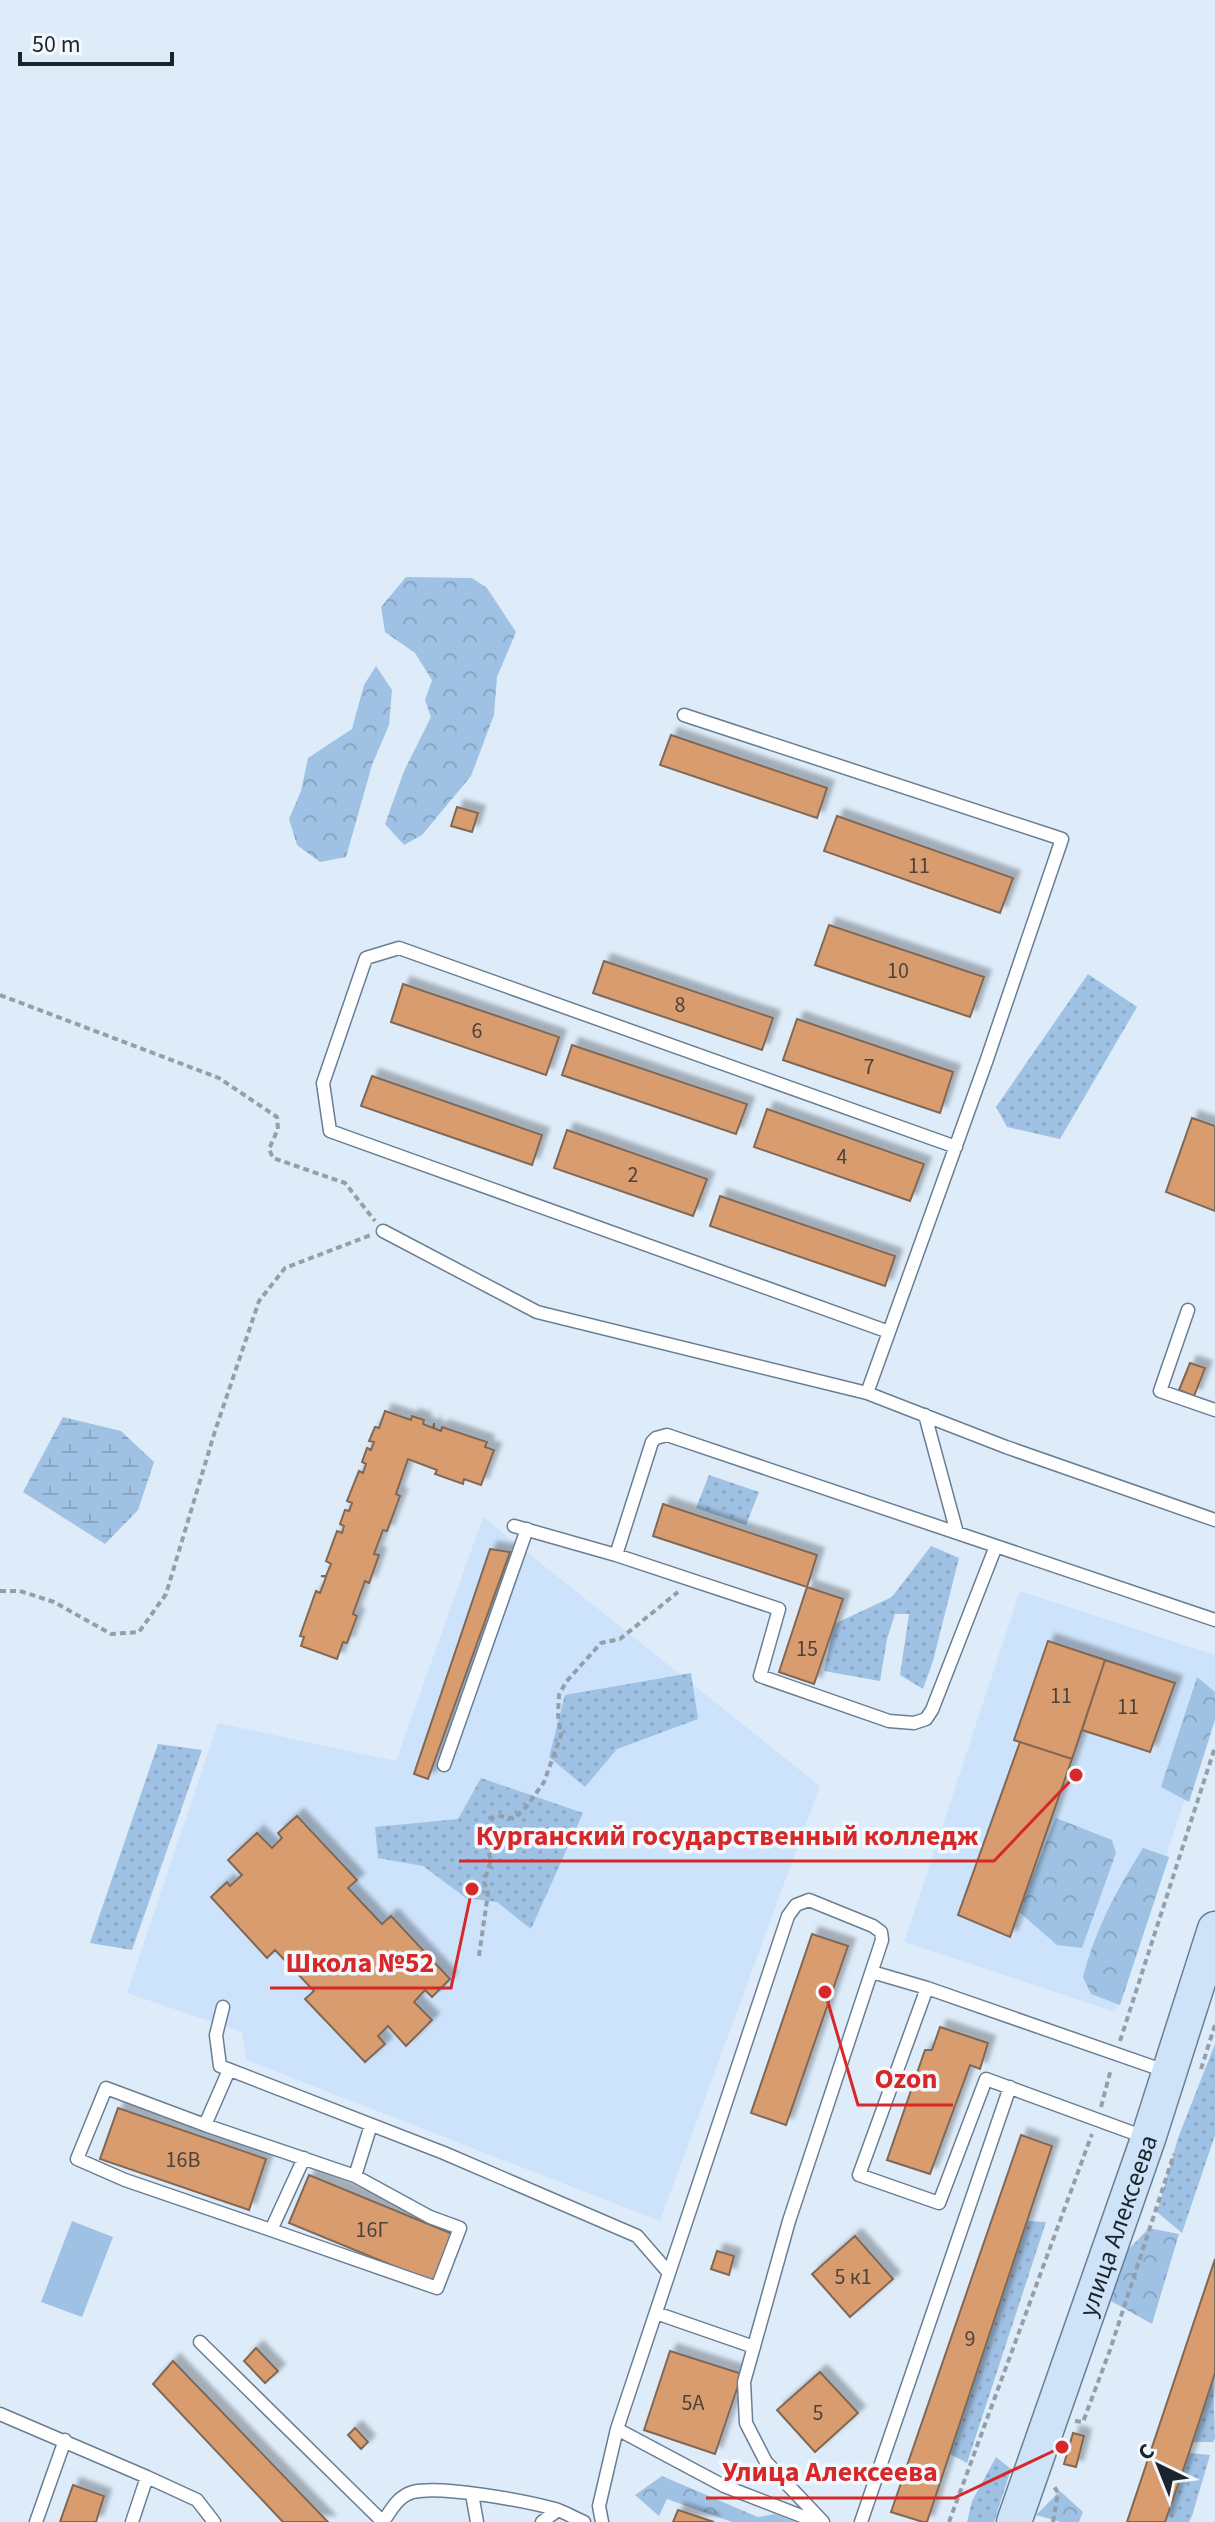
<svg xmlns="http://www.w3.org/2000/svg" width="1215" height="2522" viewBox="0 0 1215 2522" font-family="'Source Sans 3',sans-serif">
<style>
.built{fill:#cde3fb}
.grass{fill:url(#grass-dots)}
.forest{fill:url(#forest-crowns)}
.wetland{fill:url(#wetland-marsh)}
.garden{fill:#9fc1e3}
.building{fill:#d99c6e;stroke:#806857;stroke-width:2;filter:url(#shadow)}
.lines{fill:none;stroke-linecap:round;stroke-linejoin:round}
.lane-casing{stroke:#697e92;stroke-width:15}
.secondary-casing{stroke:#697e92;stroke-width:37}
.path{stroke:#939fab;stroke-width:4;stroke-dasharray:6 4;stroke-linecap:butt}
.lane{stroke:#fff;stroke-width:12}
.secondary{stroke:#cee3f7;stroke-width:34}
.labels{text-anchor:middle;stroke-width:7;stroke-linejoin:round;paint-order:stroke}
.number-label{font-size:22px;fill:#4a423c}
.street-label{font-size:26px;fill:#1b242c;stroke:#f3f8fd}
.leader{fill:none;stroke:#d62828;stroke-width:3}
.callout-dot{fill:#d62828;stroke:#f3f8fd;stroke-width:3}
.callout-label{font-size:28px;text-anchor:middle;font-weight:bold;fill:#d62828;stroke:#f3f8fd;stroke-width:7;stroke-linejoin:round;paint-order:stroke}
</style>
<defs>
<pattern id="grass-dots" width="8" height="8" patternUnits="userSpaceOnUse" patternTransform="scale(2)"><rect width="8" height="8" fill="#9fc1e3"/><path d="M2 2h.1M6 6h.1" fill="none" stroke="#88a6c3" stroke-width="1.8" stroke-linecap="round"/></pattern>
<pattern id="forest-crowns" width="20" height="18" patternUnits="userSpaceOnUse" patternTransform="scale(2)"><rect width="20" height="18" fill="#9fc1e3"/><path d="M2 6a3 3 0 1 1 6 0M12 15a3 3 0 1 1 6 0" fill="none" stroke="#88a6c3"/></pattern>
<pattern id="wetland-marsh" width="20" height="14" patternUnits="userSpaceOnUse" patternTransform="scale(2)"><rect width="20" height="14" fill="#9fc1e3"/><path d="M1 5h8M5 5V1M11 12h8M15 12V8" fill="none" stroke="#88a6c3"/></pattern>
<filter id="shadow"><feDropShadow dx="7" dy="-7" stdDeviation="2" flood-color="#0004"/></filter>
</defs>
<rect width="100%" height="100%" fill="#deecfa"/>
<path class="built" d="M483,1517L820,1786L660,2221L246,2060L242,2032L127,1993L218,1723L396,1761Z
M1020,1591L1215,1655V1708L1115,2012L904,1942Z"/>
<path class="grass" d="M1088,974L1137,1007L1060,1139L1007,1127L996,1107Z
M709,1475L759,1492L746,1525L696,1508Z
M931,1546L959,1558L933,1661L923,1689L900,1675L909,1614H895L887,1639L880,1681L824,1671L834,1624L892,1597Z
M691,1673L698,1719L617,1749L585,1787L549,1757L565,1695Z
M158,1744L202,1750L132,1950L90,1943Z
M481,1778L583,1813L531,1929L497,1902L466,1898L423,1866L378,1858L375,1827L458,1819Z
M1215,2044V2135L1182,2233L1157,2212L1178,2138Z
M1027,2221L1046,2222L967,2463L950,2454Z
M1213,2379L1215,2438L1213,2442H1192Z
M1189,2453L1210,2455L1192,2516L1189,2522H1165Z
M996,2457L1011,2469L994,2522H967L972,2501Z"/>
<path class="forest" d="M406,577L472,578L487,588L516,632L497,677L494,715L471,776L422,835L404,845L385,824L404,771L431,717L425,700L432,680L415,653L385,632L381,607Z
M376,666L392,690L389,725L372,765L346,857L320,862L297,845L289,819L301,791L308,758L352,729L364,685Z
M1197,1677L1215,1692V1720L1189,1802L1161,1787Z
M1056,1818L1112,1840L1116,1853L1082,1948L1057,1945L1018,1911Z
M1143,1848L1169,1857L1120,2005L1091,1994L1083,1977C1096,1928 1116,1891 1143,1848Z
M1149,2228L1179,2234L1152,2324L1111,2301L1126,2252Z
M662,2476L758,2517L775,2514L795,2522H732L667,2499L659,2516L635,2495Z
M1060,2491L1083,2512L1079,2522H1061L1036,2515Z"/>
<path class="wetland" d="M63,1417L121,1431L154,1462L138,1510L105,1544L23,1492Z"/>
<path class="garden" d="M72,2221L113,2237L82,2317L41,2302Z"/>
<path class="building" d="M671,735L827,788L817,818L660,765Z
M457,807L478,813L472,832L451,826Z
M837,816L1013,878L1000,913L824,851Z
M829,925L984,977L970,1017L815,965Z
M604,961L773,1018L762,1050L593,993Z
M403,984L559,1037L546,1075L391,1022Z
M797,1019L953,1072L940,1113L783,1060Z
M572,1045L747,1104L736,1134L562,1075Z
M372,1076L542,1135L532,1165L361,1106Z
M767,1109L924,1164L910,1201L754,1147Z
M1192,1118L1215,1126V1211L1166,1192Z
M567,1130L707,1179L693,1216L554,1168Z
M720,1196L895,1256L885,1286L710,1226Z
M1190,1363L1205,1368L1194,1396L1179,1390Z
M385,1411L411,1420L412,1416L424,1420L423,1424L433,1428L434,1423V1428L441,1431L442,1427L487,1442L485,1447L494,1450L481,1485L464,1479L463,1484L435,1474L437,1470L408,1459L396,1494L400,1496L387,1531L383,1530L374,1554L379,1555L369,1583L365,1581L353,1614L357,1616L347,1643L343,1642L337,1659L301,1646L304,1637L300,1636L316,1591L320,1593L326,1577L321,1576H326L331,1564L326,1561L337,1531L342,1533L344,1526L340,1524L345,1510L349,1511L352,1503L347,1501L359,1471L363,1473L366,1464L362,1462L367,1448L371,1450L374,1442L369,1441L375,1427L379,1428Z
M663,1504L817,1555L807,1587L653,1536Z
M490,1549L510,1552L428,1779L414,1774Z
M807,1587L843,1599L814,1684L779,1672Z
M1048,1641L1175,1683L1150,1752L1082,1730L1010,1937L958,1915L1020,1742L1014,1740Z
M1048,1641L1105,1660L1072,1759L1014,1740Z
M1105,1660L1175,1683L1150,1752L1082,1730Z
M1020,1742L1072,1759L1010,1937L958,1915Z
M297,1816L357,1880L348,1888L382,1924L391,1916L450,1979L432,1997L425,1990L414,2002L432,2020L406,2046L388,2026L378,2036L385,2044L365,2062L305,1999L314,1991L275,1950L267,1958L211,1897L227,1882L230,1886L242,1875L228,1860L257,1833L272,1848L282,1838L278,1833Z
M812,1934L848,1946L786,2125L751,2113Z
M940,2027L988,2043L980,2069L970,2065L930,2174L887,2160L925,2050H932Z
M118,2108L266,2159L249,2210L100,2159Z
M1021,2135L1052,2146L927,2522H923L891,2512Z
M309,2175L455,2235L435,2283L289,2223Z
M855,2236L893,2279L850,2317L812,2274Z
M717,2251L734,2256L729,2275L711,2269Z
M1215,2259V2373L1189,2453L1165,2522H1127Z
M256,2348L278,2371L265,2383L244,2361Z
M670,2351L742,2374L715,2454L644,2430Z
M173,2361L328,2522H283L153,2384Z
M820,2372L858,2413L815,2452L777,2410Z
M355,2428L368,2442L361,2449L348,2435Z
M1073,2433L1084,2436L1076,2467L1064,2464Z
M73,2485L104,2496L96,2522H60Z
M678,2510L714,2522H673Z"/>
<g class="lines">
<g class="lane-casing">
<path id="lane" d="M684,715L1062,839L986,1062L889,1332
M383,1231L537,1312L867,1393L1006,1447L1215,1520
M1188,1310L1160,1391L1215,1410
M867,1393L889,1332L330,1131L323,1083L366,958L399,948L956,1147
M925,1415L957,1533
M514,1526L616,1555
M996,1546L932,1710L926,1719L914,1723L889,1721L760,1676L779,1609L616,1555L652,1442L656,1438L667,1435L1215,1620
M444,1765L527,1529
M872,1972L927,1988
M223,2007L216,2035L220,2066L444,2153L637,2236L669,2273L617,2429L599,2506L602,2522
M205,2125L229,2070
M1147,2138L986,2079L939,2203L859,2175L927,1988L1168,2072
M355,2176L371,2125
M271,2230L437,2288L460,2228L430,2217L355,2176L205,2125L106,2088L77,2159L125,2180L271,2230L304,2158
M669,2273L788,1916L796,1905L809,1900L873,1926L881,1932L882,1940L789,2221L744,2382L746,2423L766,2462L823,2522
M656,2313L754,2347
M200,2342L383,2522
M0,2414L147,2477L132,2522
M617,2429L724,2486L817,2522
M147,2477L197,2500L214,2522
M472,2494L477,2522
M36,2522L65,2440
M383,2522C391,2510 398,2496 413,2492C441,2485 526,2501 555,2509C565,2512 574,2518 584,2522
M542,2522L558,2510
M861,2522L1010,2087"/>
</g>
<g class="secondary-casing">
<g id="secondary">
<path id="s1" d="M1014,2522L1148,2139L1215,1929"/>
</g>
</g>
<path class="path" d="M0,995L219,1078L277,1117L278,1129L269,1149L273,1158L345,1183L375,1221
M0,1591H20L54,1602L111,1634L139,1632L166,1594L215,1431L259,1301L285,1268L371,1235
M479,1956L488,1893L484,1882L491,1860L486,1845L490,1818L502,1816L514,1819L528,1805L544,1782L561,1735L558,1715L559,1695L566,1682L601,1643L620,1639L678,1592
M1120,2041L1215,1747
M1201,2069L1215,2025
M1101,2107L1111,2069
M1075,2421L1083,2422L1110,2350L1174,2154
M949,2522L1092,2134
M1053,2522L1058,2493L1054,2486"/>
<use href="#lane" class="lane"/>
<use href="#secondary" class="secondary"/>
</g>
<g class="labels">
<g class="number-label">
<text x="919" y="873">11</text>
<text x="898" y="978">10</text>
<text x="680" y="1012">8</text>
<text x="477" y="1038">6</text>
<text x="869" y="1074">7</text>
<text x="842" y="1164">4</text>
<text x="633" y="1182">2</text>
<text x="807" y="1656">15</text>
<text x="1061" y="1703">11</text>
<text x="1128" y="1714">11</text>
<text x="183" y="2167">16В</text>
<text x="372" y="2237">16Г</text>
<text x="853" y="2284">5 к1</text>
<text x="970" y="2346">9</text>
<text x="693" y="2410">5А</text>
<text x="818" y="2420">5</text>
</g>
<g class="street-label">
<text dy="9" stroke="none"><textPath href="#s1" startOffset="314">улица Алексеева</textPath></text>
</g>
</g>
<path class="leader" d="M1076 1775L994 1861H459M472 1889L451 1988H270M825 1992L858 2105H953M1062 2447L954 2498H706"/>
<g class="callout-dot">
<circle cx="1076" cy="1775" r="8"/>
<circle cx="472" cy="1889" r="8"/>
<circle cx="825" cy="1992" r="8"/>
<circle cx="1062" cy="2447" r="8"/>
</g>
<g class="callout-label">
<text x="727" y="1845">Курганский государственный колледж</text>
<text x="360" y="1972">Школа №52</text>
<text x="906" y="2088">Ozon</text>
<text x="830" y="2481">Улица Алексеева</text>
</g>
<g transform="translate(1159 2466) rotate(317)" stroke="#f3f8fd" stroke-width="6" paint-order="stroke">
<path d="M0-6L14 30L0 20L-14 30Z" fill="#1b242c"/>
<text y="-12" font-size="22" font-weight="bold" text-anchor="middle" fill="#1b242c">С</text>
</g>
<path d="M20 52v12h152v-12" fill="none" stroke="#1b242c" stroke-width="4"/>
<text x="32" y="52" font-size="24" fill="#1b242c" stroke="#f3f8fd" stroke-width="6" paint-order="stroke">50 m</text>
</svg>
